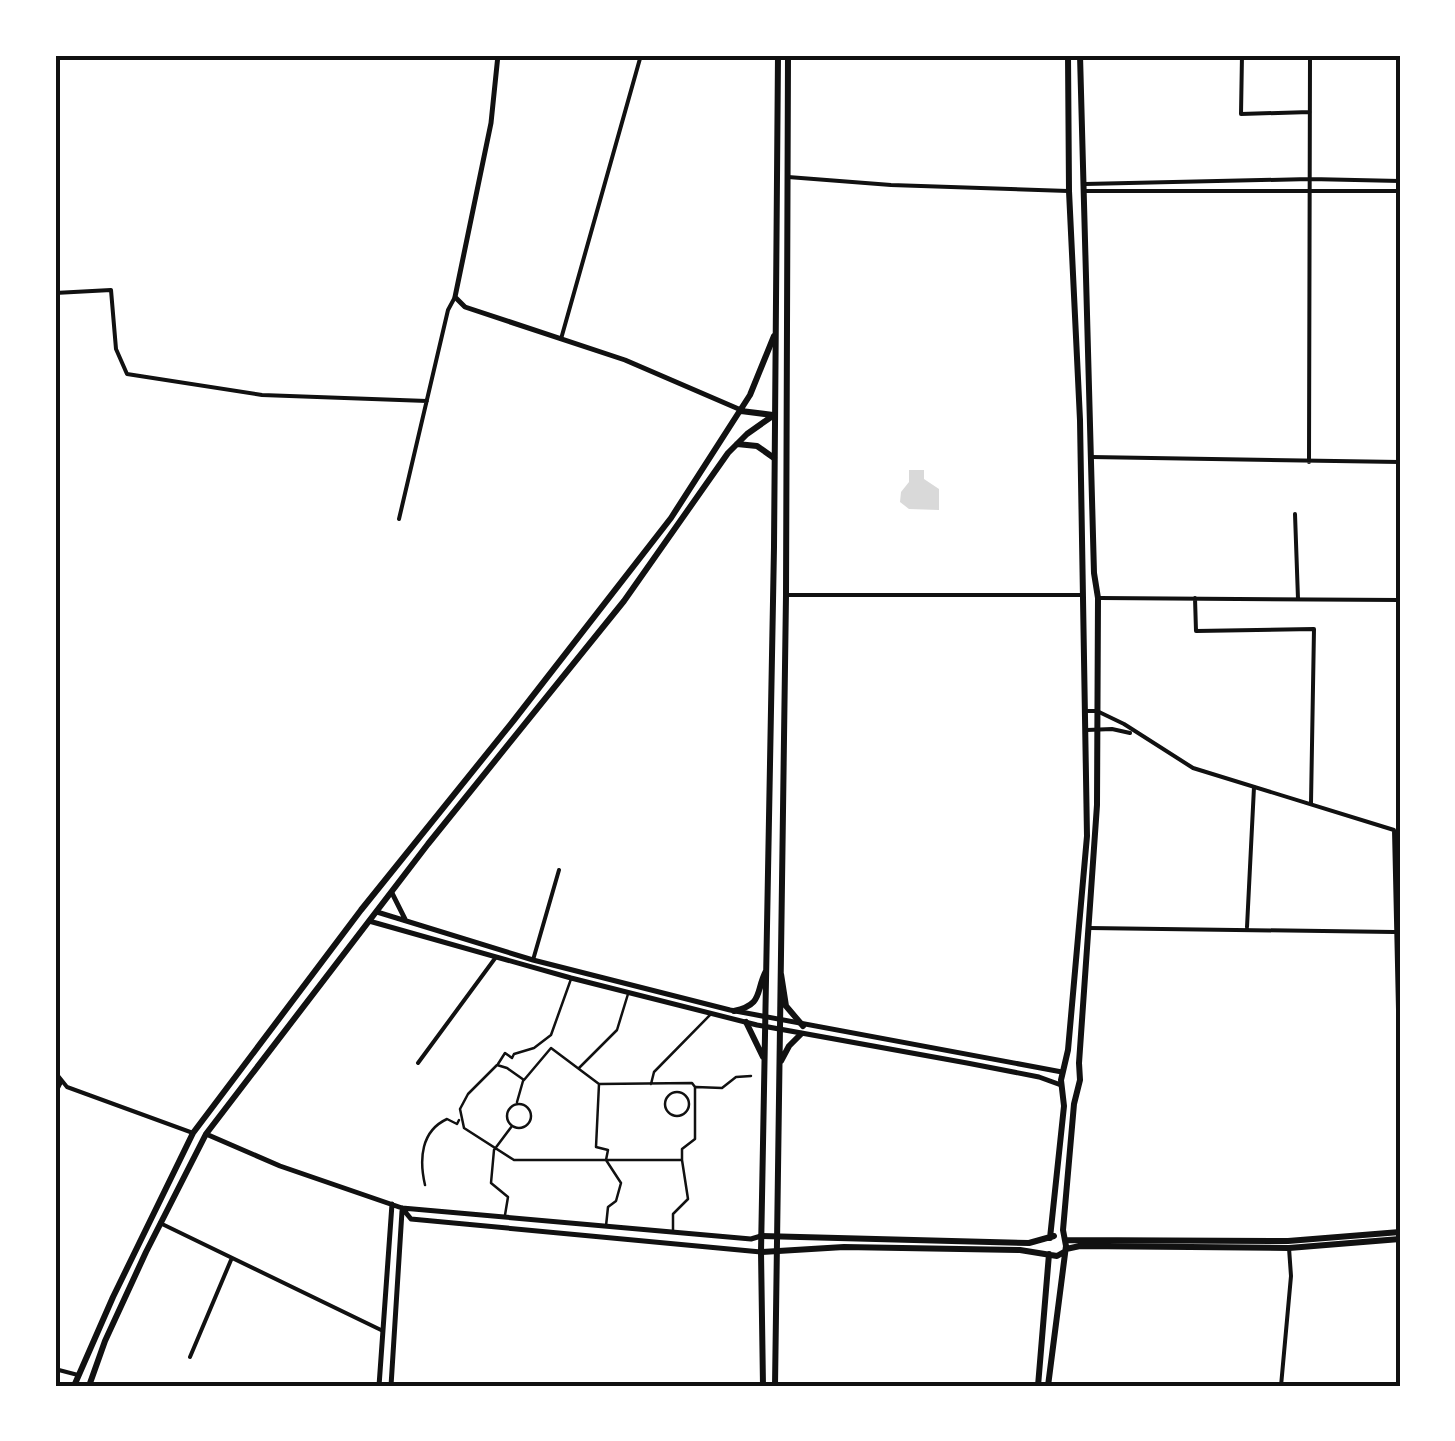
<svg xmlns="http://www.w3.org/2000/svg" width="1455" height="1441" viewBox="0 0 1455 1441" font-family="Quicksand,sans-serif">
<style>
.water{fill:#d9d9d9}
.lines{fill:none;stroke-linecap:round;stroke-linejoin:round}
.pedestrian{stroke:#111;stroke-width:2.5}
.minor{stroke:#111;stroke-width:4}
.tertiary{stroke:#111;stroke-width:5}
.secondary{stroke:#111;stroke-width:6}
.primary{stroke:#111;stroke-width:6}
.neatline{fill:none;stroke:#111;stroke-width:4}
</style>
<rect width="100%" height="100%" fill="#fff"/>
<path class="water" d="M909,470H924V479L939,489V510L909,509L900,502L901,492L909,482Z"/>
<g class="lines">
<path class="pedestrian" d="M498,1064L505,1053L512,1058L514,1054L534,1048L551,1035L571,979
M579,1068L617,1030L628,994
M599,1084L596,1147L608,1150L606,1160L621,1183L616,1201L608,1207L606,1226
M651,1084L654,1072L710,1015
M696,1087L722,1088L736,1077L751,1076
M665 1104a12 12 0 1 1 24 0a12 12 0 1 1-24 0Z
M517,1102L523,1081
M507 1116a12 12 0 1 1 24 0a12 12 0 1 1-24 0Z
M425,1185C419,1159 421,1131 447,1119L457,1124L459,1120
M505,1215L508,1197L491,1183L494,1150L512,1126
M673,1231V1214L688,1199L682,1160H514L464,1128L460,1109L468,1094L497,1065L507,1068L524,1080L551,1048L599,1084L692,1083L695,1087V1139L682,1149V1160"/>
<path class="minor" d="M1242,55L1241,114L1310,112
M788,177L891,185L1068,191
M1085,184L1310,179L1400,181
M1085,191H1400
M55,293L111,290L116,349L127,374L262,395L427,401
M561,339L641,55
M1091,457L1400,462
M1309,462L1310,55
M1295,514L1298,599
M399,519L448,310L455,297
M786,595H1081
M1100,598L1400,600
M1195,598L1196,631L1314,629L1311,803
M1088,711H1097L1124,724L1193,768L1394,830L1400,1099
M1087,730L1112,729L1130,733
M1247,927L1254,787
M1089,928L1394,932
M533,960L559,870
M418,1063L496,957
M55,1072L67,1087L193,1133
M55,1094L61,1082
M160,1223L381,1330
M190,1357L231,1260
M55,1369L78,1375
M1281,1386L1291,1276L1289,1248"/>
<path class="tertiary" d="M498,55L491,123L455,297L465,307L625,360L741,410
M392,893L405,919
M377,912L533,960L730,1010L1062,1072
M369,921L571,978L757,1025L967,1063L1039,1077L1061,1085
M206,1134L280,1166L402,1208L751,1239L761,1236
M402,1208L411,1219L761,1252
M379,1386L392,1204
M391,1386L402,1211"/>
<path class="secondary" d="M741,411L773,415
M737,444L757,446L774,458
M761,1236L1029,1243L1054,1236
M1050,1238L1064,1106L1061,1080L1068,1050L1087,836L1080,420L1069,191L1068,55
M1066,1240L1288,1241L1400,1232
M1066,1249L1080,1246L1289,1248L1400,1239
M761,1252L844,1247L1020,1250L1057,1256L1064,1252
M74,1386L113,1297L193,1133L361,910L514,720L671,518L750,395L774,336
M89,1386L105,1341L146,1252L206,1134L428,844L624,601L728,453L747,434L774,415
M1038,1386L1049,1254
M1048,1386L1066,1246L1063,1230L1074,1104L1080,1080L1079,1063L1097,805L1098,598L1094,573L1080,55"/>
<path class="primary" d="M781,974L786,1006L803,1026
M734,1011C764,1004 755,992 766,971
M746,1022L763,1057
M781,1061L789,1046L801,1034
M763,1386L761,1252L774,547L778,55
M775,1386L786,595L788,55"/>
</g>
<rect width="1455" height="1441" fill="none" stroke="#ffffff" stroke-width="115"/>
<rect x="58" y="58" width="1340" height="1326" class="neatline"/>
</svg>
